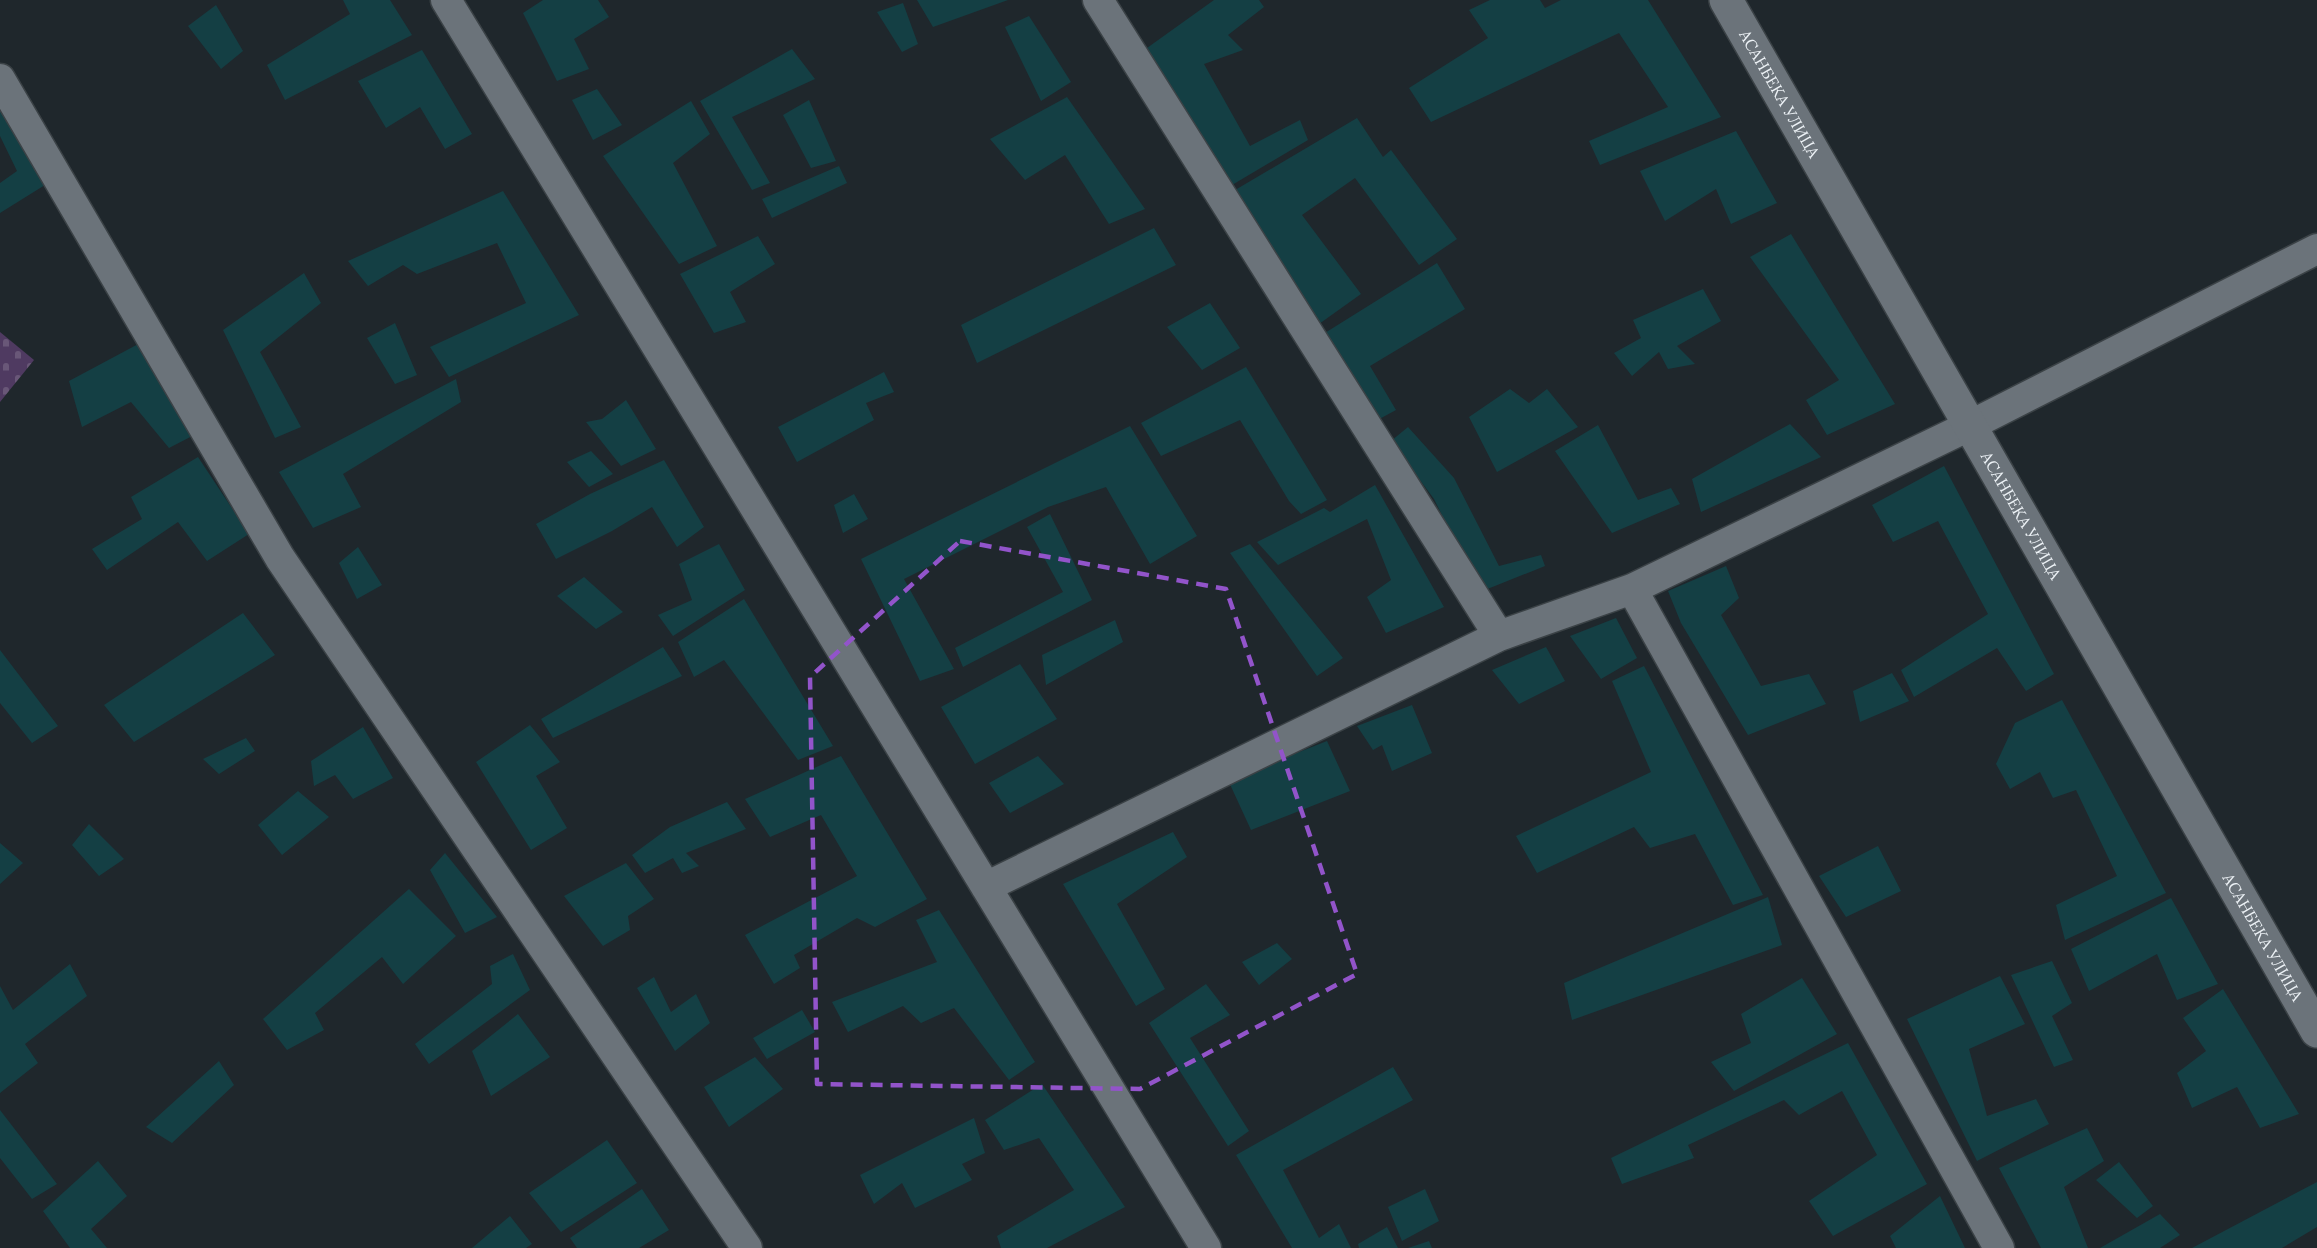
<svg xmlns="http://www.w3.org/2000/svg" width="2317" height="1248" viewBox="0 0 2317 1248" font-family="Lora,serif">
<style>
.cemetery{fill:url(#cemetery-stones)}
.building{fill:#143f44}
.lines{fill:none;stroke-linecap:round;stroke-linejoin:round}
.street-casing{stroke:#3b4246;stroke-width:33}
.secondary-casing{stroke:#3b4246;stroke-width:36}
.street{stroke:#6b737a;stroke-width:30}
.secondary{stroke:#6b737a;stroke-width:33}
.marked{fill:none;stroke:#9254ca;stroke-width:4.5;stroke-dasharray:12 8;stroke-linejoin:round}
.labels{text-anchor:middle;stroke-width:4.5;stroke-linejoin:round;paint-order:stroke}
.street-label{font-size:16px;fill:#edf2f6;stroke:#0c0f11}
</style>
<defs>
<pattern id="cemetery-stones" width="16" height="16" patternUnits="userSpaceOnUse" patternTransform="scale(1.5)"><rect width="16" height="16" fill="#4f3a61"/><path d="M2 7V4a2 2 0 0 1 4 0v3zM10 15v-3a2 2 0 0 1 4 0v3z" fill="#695778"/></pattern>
</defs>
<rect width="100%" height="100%" fill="#1f272c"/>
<path class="cemetery" d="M0,332L34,360L0,402Z"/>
<path class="building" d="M343,0H390L412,35L285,100L267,65L350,14Z
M543,0H598L609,17L574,39L589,69L557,81L523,13Z
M917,0H1008L933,27Z
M1214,0H1259L1264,7L1228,35L1243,50L1204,64L1250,146L1300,120L1308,140L1227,188L1140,53Z
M1490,0H1540L1545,8L1561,0H1648L1721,117L1600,165L1589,141L1668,107L1619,33L1431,122L1409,88L1488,38L1469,10Z
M903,3L918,44L902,52L877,12Z
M216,5L243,51L221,69L188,26Z
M1029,16L1071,82L1041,101L1005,27Z
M792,49L815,79L732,117L770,183L752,190L700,101Z
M422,50L472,134L445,149L420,107L386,128L358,81Z
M597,89L622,125L593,140L572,100Z
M0,91L53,180L0,213V183L17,171L0,136Z
M1067,97L1145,209L1109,224L1065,155L1025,180L990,139Z
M809,100L836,161L811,168L783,115Z
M691,101L710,134L673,163L717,246L679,264L603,156Z
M1357,118L1383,157L1391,150L1457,239L1419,265L1355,178L1302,215L1361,294L1312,329L1230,193Z
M1736,131L1777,203L1731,224L1716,189L1665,221L1640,171Z
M839,166L847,183L772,218L762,199Z
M503,191L579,315L449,377L430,347L526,303L497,243L417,274L403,265L368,286L348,261Z
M1154,228L1176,265L977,363L961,325Z
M1791,234L1895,404L1827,435L1806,400L1839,380L1750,257Z
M758,236L775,264L730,292L746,322L714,333L680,274Z
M1437,263L1465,309L1370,366L1396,410L1372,423L1320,336Z
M304,273L321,303L260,352L301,427L275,438L223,330Z
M1703,289L1721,321L1677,346L1695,364L1668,369L1659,352L1632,376L1614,353L1641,338L1633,320Z
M1210,303L1240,348L1202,370L1167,327Z
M395,323L417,375L395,384L367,338Z
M142,342L198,433L169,448L131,402L82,427L69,381Z
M1246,367L1327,500L1301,514L1289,501L1240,420L1161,456L1141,423Z
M884,372L894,392L866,403L874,420L797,462L778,427Z
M456,379L461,402L343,474L361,507L313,528L279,472Z
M1510,389L1529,403L1547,389L1578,427L1497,472L1469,417Z
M626,400L656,449L621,466L586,422L602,419Z
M1790,424L1821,457L1701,512L1692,479Z
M1598,425L1638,500L1671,488L1680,504L1612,533L1555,451Z
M1130,426L1197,536L1150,564L1106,487L1048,507L904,579L954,669L920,681L861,559Z
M1408,427L1454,478L1499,566L1541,555L1545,566L1480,592L1434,499L1391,441Z
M591,451L613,474L589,487L567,462Z
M198,457L249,534L207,561L178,522L107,570L92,549L142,519L131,497Z
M664,460L704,527L677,547L652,507L612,531L556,559L536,524L590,494Z
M1944,466L2054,674L2026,691L1997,648L1914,697L1901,670L1988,614L1938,521L1893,542L1872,505Z
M1375,485L1444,607L1386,633L1367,597L1391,580L1367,519L1278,565L1257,542L1324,508L1330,512Z
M854,494L868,519L843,533L834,505Z
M1050,514L1092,600L963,667L955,648L1063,592L1027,527Z
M719,544L745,590L673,636L658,615L692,600L679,564Z
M1250,544L1343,658L1317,676L1230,553Z
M358,547L382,585L357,599L339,563Z
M1726,566L1739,598L1721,615L1761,686L1809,674L1826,704L1748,735L1681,623L1668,591Z
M584,577L623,612L596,629L557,596Z
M744,599L833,746L798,760L724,660L694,677L678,642Z
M243,613L275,655L134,742L104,705Z
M1616,618L1637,658L1601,679L1570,636Z
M1115,620L1123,642L1046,685L1042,655Z
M663,647L682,676L553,738L541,719Z
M1546,647L1565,681L1519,704L1492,670Z
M0,650L58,726L32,743L0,703Z
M1020,664L1057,719L975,764L941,707Z
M1644,666L1763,895L1733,905L1695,834L1650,848L1634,827L1537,873L1516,836L1651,772L1612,681Z
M1892,673L1909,701L1860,722L1853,691Z
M2062,700L2166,893L2065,940L2056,905L2117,876L2076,790L2053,798L2040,772L2010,789L1996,764L2015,723Z
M1412,705L1432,753L1392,771L1382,745L1373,750L1357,726Z
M530,725L560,762L536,776L567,828L531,850L476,762Z
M363,727L393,778L353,799L335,775L314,786L311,761Z
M246,738L255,751L219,774L203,759Z
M1327,741L1350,791L1251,830L1228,780Z
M841,756L927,899L875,927L857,918L794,955L800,968L774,984L745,935L857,876L821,815L770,837L745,799Z
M1038,756L1064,784L1010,813L989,783Z
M298,791L329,817L282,855L258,825Z
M727,802L746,829L686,853L699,866L682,873L673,858L645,873L632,855L670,827Z
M89,824L124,859L99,876L72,845Z
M1173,832L1187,857L1117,904L1165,989L1136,1006L1063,884Z
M0,843L23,863L0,884Z
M1878,846L1901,891L1846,917L1819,876Z
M445,853L497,917L465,933L430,870Z
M626,863L654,899L628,916L630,930L603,946L564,896Z
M409,889L456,936L403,984L382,957L315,1013L324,1030L287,1050L263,1019Z
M1768,897L1782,945L1572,1020L1564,983Z
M2171,898L2218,984L2177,1000L2157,954L2089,991L2071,949Z
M939,910L1035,1062L1009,1080L954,1008L921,1023L903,1006L848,1032L832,1002L937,962L916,920Z
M1277,943L1292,959L1259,985L1242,962Z
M513,954L530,990L429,1064L415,1044L492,984L490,966Z
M2052,961L2072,1003L2052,1016L2073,1060L2054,1067L2011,975Z
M70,964L87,996L25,1044L38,1063L0,1093V986L13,1010Z
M2000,976L2025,1024L1969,1049L1987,1116L2036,1099L2049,1124L1977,1161L1907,1019Z
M654,977L671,1012L696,994L710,1023L675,1051L637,988Z
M1802,978L1837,1034L1734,1091L1711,1062L1751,1043L1741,1014Z
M1206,984L1230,1015L1190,1038L1249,1131L1228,1146L1149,1023Z
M2223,989L2299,1114L2260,1128L2237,1087L2192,1108L2177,1073L2206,1051L2183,1018Z
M802,1010L815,1032L767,1059L753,1038Z
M518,1014L550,1057L491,1096L472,1051Z
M1848,1043L1927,1184L1833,1236L1809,1201L1877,1155L1842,1091L1799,1115L1784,1100L1688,1145L1694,1158L1622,1184L1611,1158Z
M755,1057L783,1089L729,1127L704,1087Z
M219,1061L234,1085L172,1143L146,1127Z
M1393,1067L1413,1100L1283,1170L1319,1238L1339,1224L1351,1248H1292L1236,1155Z
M1042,1084L1125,1207L1047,1248H1001L997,1236L1074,1190L1039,1138L1004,1150L985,1120Z
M0,1110L57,1184L32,1199L0,1158Z
M974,1118L985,1153L962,1164L972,1180L915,1208L902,1183L874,1204L860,1175Z
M2087,1128L2104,1161L2064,1187L2088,1248H2041L1999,1168Z
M607,1140L637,1183L561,1232L529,1193Z
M98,1161L127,1196L91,1229L107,1248H70L43,1211Z
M2119,1162L2153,1206L2137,1218L2096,1180Z
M2317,1182V1227L2282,1248H2192Z
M642,1189L669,1230L639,1248H577L570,1238Z
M1425,1189L1439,1221L1402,1241L1388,1207Z
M1940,1196L1965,1248H1896L1890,1236Z
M2160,1214L2180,1235L2160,1248H2100Z
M510,1216L532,1244L526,1248H472Z
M1387,1227L1398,1248H1359L1358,1244Z
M1429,1241L1432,1248H1408Z"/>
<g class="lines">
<g class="street-casing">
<path id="street" d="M446,0L1206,1248
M1098,0L1499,636
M0,79L280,558L747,1248
M1632,589L1999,1248
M986,887L1499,636L1632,589L1971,425L2317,249"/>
</g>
<g class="secondary-casing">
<g id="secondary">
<path id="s1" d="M1726,0L2317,1031"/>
</g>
</g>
<use href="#street" class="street"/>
<use href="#secondary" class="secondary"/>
</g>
<path class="marked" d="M960,541L1226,589L1357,974L1140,1089L817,1084L810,677Z"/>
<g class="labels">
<g class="street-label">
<text dy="6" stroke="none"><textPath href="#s1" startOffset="108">АСАНБЕКА УЛИЦА</textPath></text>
<text dy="6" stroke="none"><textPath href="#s1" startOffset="594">АСАНБЕКА УЛИЦА</textPath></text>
<text dy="6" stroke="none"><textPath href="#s1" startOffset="1080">АСАНБЕКА УЛИЦА</textPath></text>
</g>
</g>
</svg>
